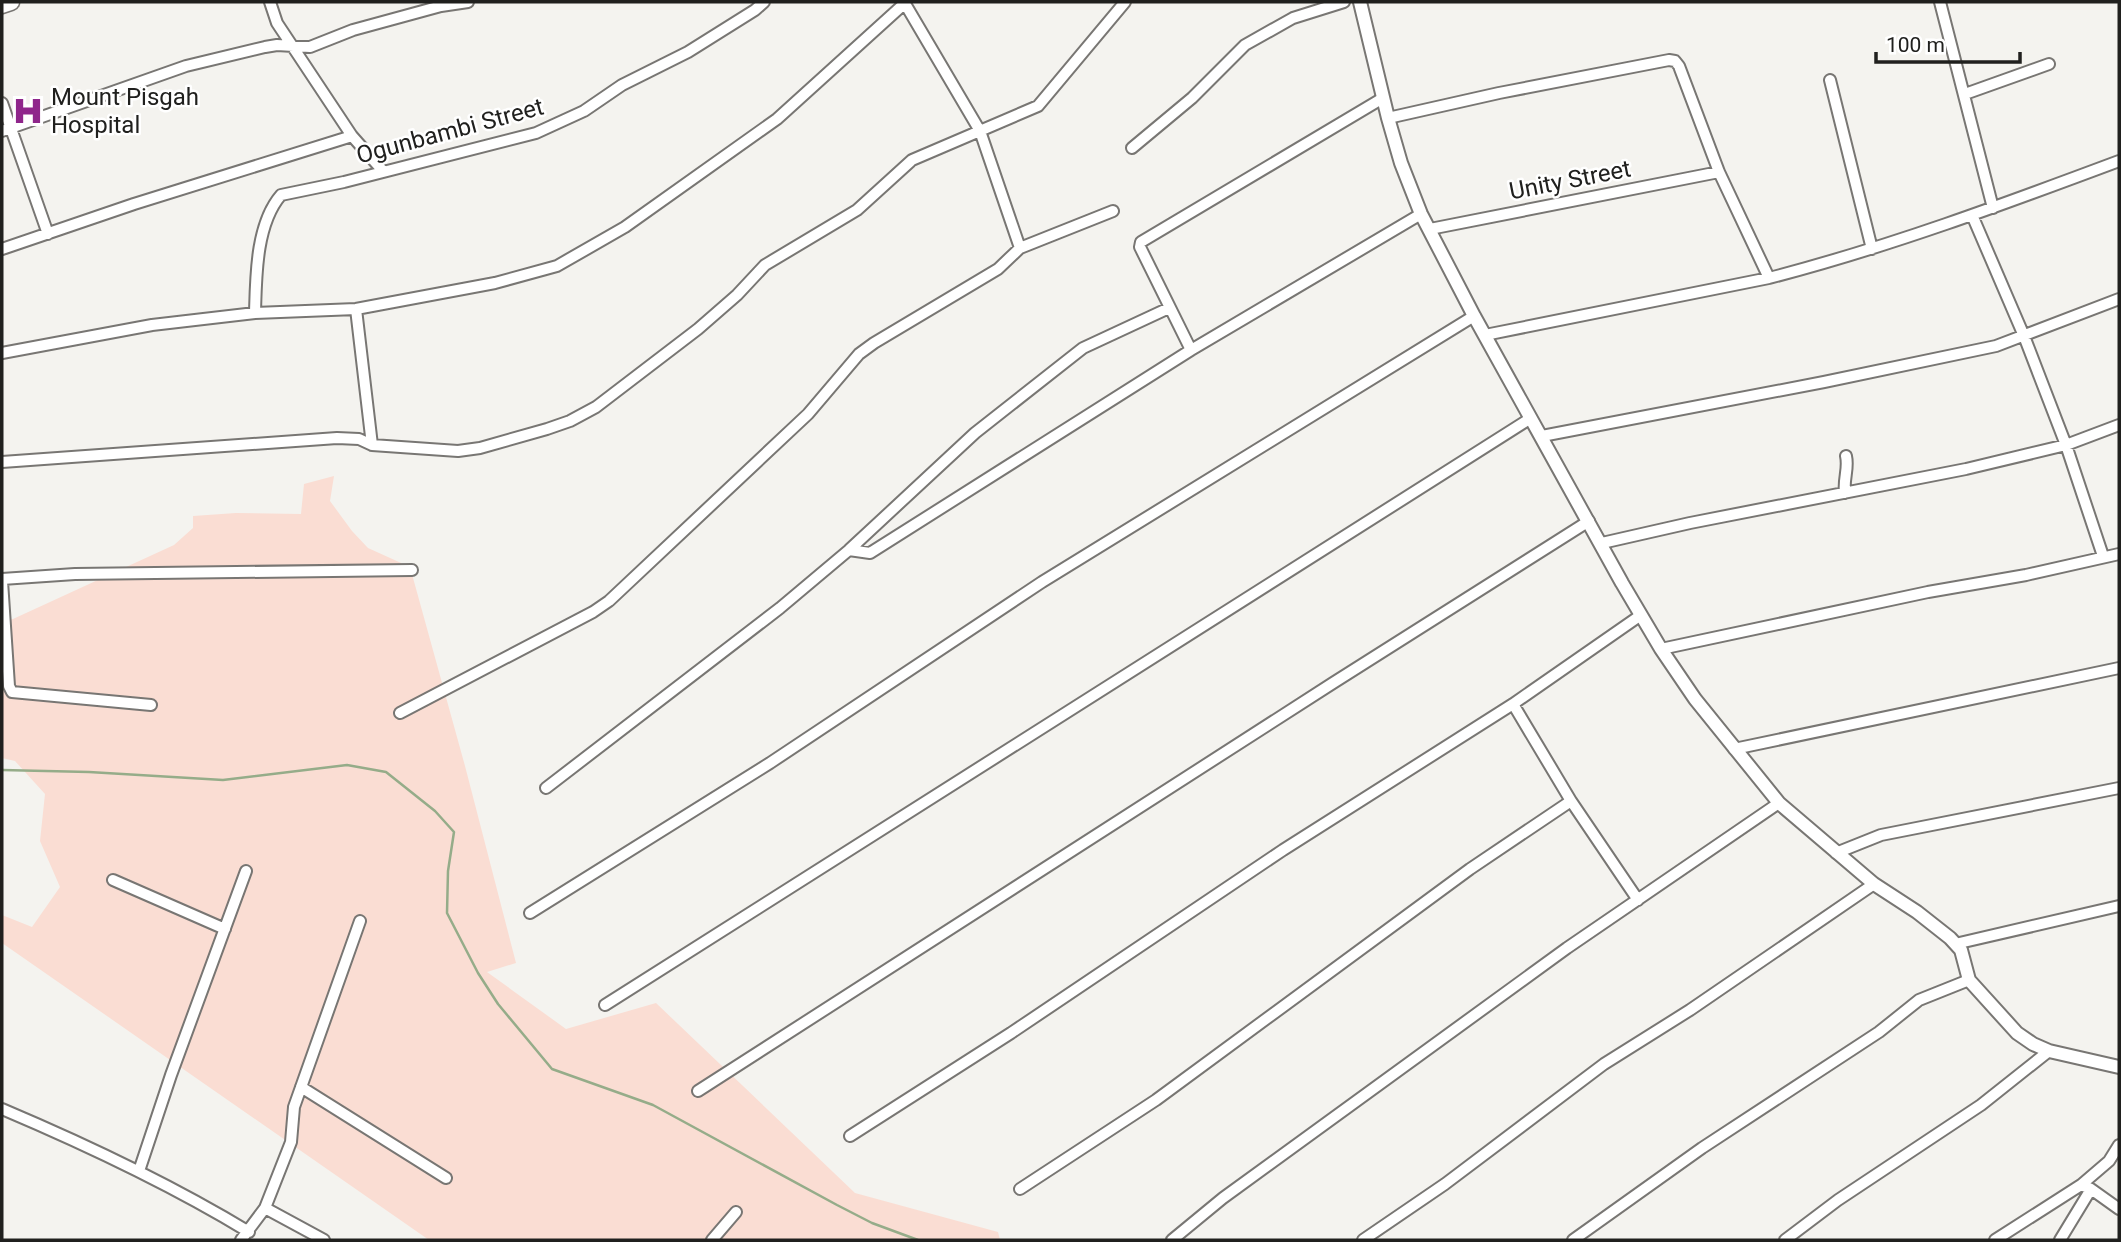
<svg xmlns="http://www.w3.org/2000/svg" width="2121" height="1242" viewBox="0 0 2121 1242" font-family="Roboto,sans-serif">
<style>
.green{fill:#faddd3}
.lines{fill:none;stroke-linecap:round;stroke-linejoin:round}
.stream{stroke:#95ac89;stroke-width:2.5}
.minor-casing{stroke:#787673;stroke-width:14}
.tertiary-casing{stroke:#787673;stroke-width:16}
.primary-casing{stroke:#787673;stroke-width:19}
.minor{stroke:#fff;stroke-width:10}
.tertiary{stroke:#fff;stroke-width:12}
.primary{stroke:#fff;stroke-width:16}
.labels{text-anchor:middle;stroke-width:5;stroke-linejoin:round;paint-order:stroke}
.poi-label{font-size:24px;fill:#20201e;stroke:#fff;text-anchor:start}
.street-label{font-size:24px;fill:#20201e;stroke:#fff}
</style>
<rect width="100%" height="100%" fill="#f4f3ef"/>
<path class="green" d="M334,476L330,501L352,531L368,548L410,567L465,766L516,963L487,972L566,1029L656,1003L855,1193L998,1232L1000,1240H429L2,943V915L32,927L60,887L40,841L45,794L15,761L2,758V622L13,619L174,545L193,528V516L236,513L301,514L304,484Z"/>
<g class="lines">
<path class="stream" d="M2,770L89,772L223,780L347,765L386,772L435,811L454,832L448,871L447,913L478,973L498,1004L552,1069L653,1105L837,1205L872,1223L918,1240"/>
<g class="minor-casing">
<path id="minor" d="M270,2L277,23L352,136L383,171
M904,2L980,131L1020,248
M1940,2L1993,208
M1830,80L1872,249
M1965,94L2049,64
M2,103L48,234
M1388,118L1499,93L1669,60L1675,61L1679,66L1719,172L1769,278
M2,131L186,66L265,47L277,45L310,47L353,30L441,6L468,2
M1132,148L1192,98L1245,45L1293,18L1344,2
M1972,215L2024,336L2066,445L2103,556
M1430,229L1719,172
M2,249L134,204L352,136
M356,309L372,445
M255,313C256,276 256,224 281,195L344,182L536,133L584,111L622,85L688,52L755,10L764,2
M1485,335L1769,278C1889,247 2004,204 2119,161
M1191,350L1140,247L1141,242L1383,98
M2,353L152,325L255,313L356,309L495,283L557,266L625,227L777,119L905,3
M1542,436L1824,382L1996,346L2119,299
M2,462L337,438L359,439L372,445L458,451L480,448L547,429L570,421L596,407L698,329L737,295L765,265L857,210L912,160L1038,106L1125,2
M1845,493C1843,479 1849,469 1846,456
M1602,543L1690,523L1966,469L2066,445L2119,425
M849,550L870,553L1191,350L1421,214
M2,579L75,574L412,570
M2,581L9,686L12,692L151,705
M1661,649L1928,592L2026,575L2119,554
M1513,704L1571,801L1638,900
M400,713L593,612L609,601L808,414L859,354L874,343L998,269L1020,248L1113,211
M1734,749L2119,668
M546,788L780,608L849,550L975,433L1083,348L1169,308
M1836,853L1881,835L2119,788
M113,880L225,929
M530,913L770,763L1042,582L1474,316
M1955,944L2119,906
M605,1005L1531,418
M301,1087L446,1178
M698,1091L1333,683L1589,521
M2,1109C87,1145 170,1184 249,1232
M850,1136L1011,1033L1283,850L1513,704L1641,615
M139,1171L171,1075L246,871
M1020,1189L1156,1100L1470,869L1571,801
M2091,1189L2119,1209
M265,1208L324,1240
M241,1240L265,1208L291,1142L294,1107L360,921
M712,1240L736,1212
M1172,1240L1223,1198L1567,948L1779,803
M1363,1240L1445,1184L1604,1064L1690,1010L1874,884
M1573,1240L1702,1148L1879,1032L1919,1000L1969,980
M1785,1240L1838,1200L1981,1105L2049,1051
M1995,1240L2081,1185
M2060,1240L2091,1189L2081,1185L2109,1161L2119,1145"/>
</g>
<g class="tertiary-casing">
<path id="tertiary" d="M1360,2L1388,118L1401,163L1421,214L1474,316L1622,583L1661,649L1695,699L1779,803L1874,884L1917,912L1950,938L1961,950L1969,980L2017,1033L2033,1044L2049,1051L2119,1067"/>
</g>
<g class="primary-casing">
<path id="primary" d="M2,5L11,2"/>
</g>
<use href="#minor" class="minor"/>
<use href="#tertiary" class="tertiary"/>
<use href="#primary" class="primary"/>
</g>
<defs>
<g id="hospital-bare" transform="scale(2.415)"><path d="M-5-5h3v3.5h4V-5h3V5h-3V1.5h-4V5h-3Z" fill="#8f268b" stroke="#fff" stroke-width="2.5" paint-order="stroke"/></g>
</defs>
<g fill-rule="evenodd">
<use href="#hospital-bare" x="28" y="111"/>
</g>
<g class="labels">
<g class="poi-label">
<text x="51" y="105">Mount Pisgah<tspan x="51" dy="28">Hospital</tspan></text>
</g>
<g class="street-label">
<text transform="translate(450 131) rotate(-15)" y="8">Ogunbambi Street</text>
<text transform="translate(1570 180) rotate(-11)" y="8">Unity Street</text>
</g>
</g>
<rect width="2121" height="1242" fill="none" stroke="#20201e" stroke-width="7"/>
<path d="M1876 52v10h144v-10" fill="none" stroke="#20201e" stroke-width="3.5"/>
<text x="1886" y="52" font-size="21" fill="#20201e" stroke="#ffffff" stroke-width="5" paint-order="stroke">100 m</text>
</svg>
